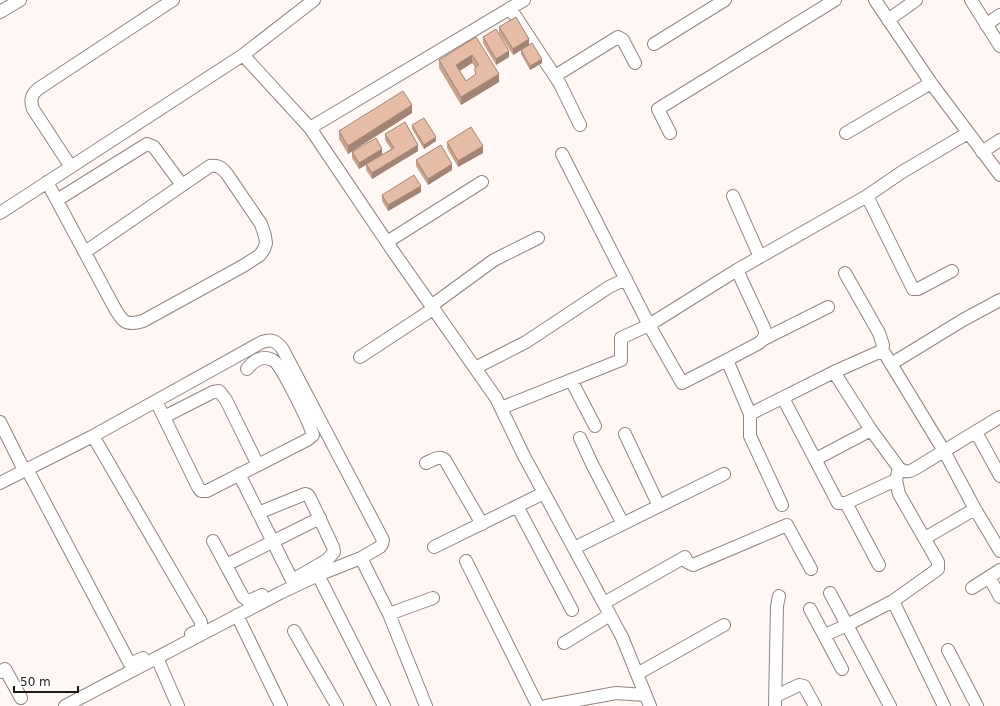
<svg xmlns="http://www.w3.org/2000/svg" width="1000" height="706" viewBox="0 0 1000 706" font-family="'DejaVu Sans',sans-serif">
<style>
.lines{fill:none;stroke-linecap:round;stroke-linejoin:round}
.minor-casing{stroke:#8f847f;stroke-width:14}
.minor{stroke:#fff;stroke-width:12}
.wall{fill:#c7a28f;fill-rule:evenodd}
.shaded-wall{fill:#a28474}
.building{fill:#e7bca6;stroke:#a28474;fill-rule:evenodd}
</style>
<rect width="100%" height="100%" fill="#fff7f4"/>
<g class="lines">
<g class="minor-casing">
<path id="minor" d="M875,0L931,83L1000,175
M971,0L1000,46
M510,8L560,84L580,125
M0,12L20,0
M888,20L916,0
M986,25L1000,15
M654,44L725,0
M243,55L314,0
M555,76L618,37L623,40L635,63
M310,128L524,0
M670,133L658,109L835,0
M846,133L931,83
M982,152L1000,140
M562,154L649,325L682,383L727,360L750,414V436L782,505
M71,167L33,109C30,100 31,95 38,89L173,0
M47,182L113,305C121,320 125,327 143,321L243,266L260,255L264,249L266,243L265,236L261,224L227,174C222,168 219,165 210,166L85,252
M733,196L760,257
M867,196L913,289H918L952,271
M57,200L147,144L154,147L182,185
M0,213L243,55L310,128L395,254L496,398L524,456L622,637L650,706
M387,242L482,182
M845,273L879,333L883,345L882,352
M431,306L494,260L538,238
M764,339L828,307
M360,357L433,309
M727,360L759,343C765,338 766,335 764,328L737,270
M891,364L963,320L1000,300
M475,368L526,342L609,287L626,279
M834,372L879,352L885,354L944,451L975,509L1000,551
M571,380L595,426
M783,398L838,503H846L896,480
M156,401L198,487L201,491H207L307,440L313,435C310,424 282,366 274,361C263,354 254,360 247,369
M501,408L621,360V338L649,325L737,270L867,196L902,172L968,133
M750,414L834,372L871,430L899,468C905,473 910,472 916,468L1000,417
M164,417L213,392L219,391L226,400L258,465
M0,422L24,470
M976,432L1000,476
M625,434L659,506
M93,436L201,622V629L191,634
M580,438L592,464L623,524
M816,459L871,430
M426,463C433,460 439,455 445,460L482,524
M27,469L130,664L143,658
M239,474L292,580
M0,483L93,436L262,342C271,339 275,340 282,348L383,540L382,544L380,547L361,558L318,575L280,593L65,706
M846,503L879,565
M517,506L572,610
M258,513L305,494L308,495L310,498L333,547L334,552L327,560L296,578
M925,538L975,509
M213,541L243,597L249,601L262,595
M434,547L544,493
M574,548L724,474
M361,558L389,614L426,706
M466,561L538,706
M226,565L320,518
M318,575L384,706
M989,577L1000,597
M972,588L1000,570
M893,601L944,706
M604,603L685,557L687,562L693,565L787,525L811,569
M810,609L842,669
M389,614L433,598
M237,615L281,706
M294,631L337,706
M825,635L847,625L830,593
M564,643L610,615
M948,650L977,706
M157,658L178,706
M0,672L5,669L21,698
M637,674L724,625
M776,696L799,685L804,686L815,706
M546,706L616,693L645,695
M775,706L777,606L779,596
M890,706L847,625L893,601L938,569V562L899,494L896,480L899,468"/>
</g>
<use href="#minor" class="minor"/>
</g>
<path class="wall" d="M499,27L529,44L542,63L530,70L521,54V50L513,55L499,33Z
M476,37L499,82L461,105L439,68V60ZM472,63L475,67V75L466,81L460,71Z
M483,37L509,57L496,65L483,43Z
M412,113L348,154L339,139V131Z
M412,125L436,141L424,149L412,129Z
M385,134L418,151L372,179L366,170V165L359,169L352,158V152L382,155L391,149L385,140Z
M447,142L483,153L458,167L447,148Z
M416,160L452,170L428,185L416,166Z
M421,192L388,211L382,201V195Z"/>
<path class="shaded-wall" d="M529,39V45L513,55V49Z
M509,51V57L496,65V59Z
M472,55V63L456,73V65Z
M542,59V63L530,70V66Z
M499,74V82L461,105V97Z
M412,105V113L348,154V146Z
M436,137V141L424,149V145Z
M418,145V151L372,179V173Z
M483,146V153L458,167V161Z
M382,149V155L359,169V163Z
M452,164V170L428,185V179Z
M421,186V192L388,211V205Z"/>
<path class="building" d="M516,17L529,39L513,49L499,27Z
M496,29L509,51L496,59L483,37Z
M476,37L499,74L461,97L439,60ZM472,55L479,65L475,67V71L476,74L466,81L456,65Z
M532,43L542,59L530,66L521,50Z
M403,91L412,105L348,146L339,131Z
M424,118L436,137L424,145L412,125Z
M405,122L418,145L372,173L366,164L394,148L385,134Z
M471,127L483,146L458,161L447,142Z
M376,138L382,149L359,163L352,152Z
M441,145L452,164L428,179L416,160Z
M414,175L421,186L388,205L382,195Z"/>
<path d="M14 686v6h64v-6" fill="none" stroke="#1d1917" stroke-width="2"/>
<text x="20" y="686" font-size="12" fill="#1d1917" stroke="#ffffff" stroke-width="3" paint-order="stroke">50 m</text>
</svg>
